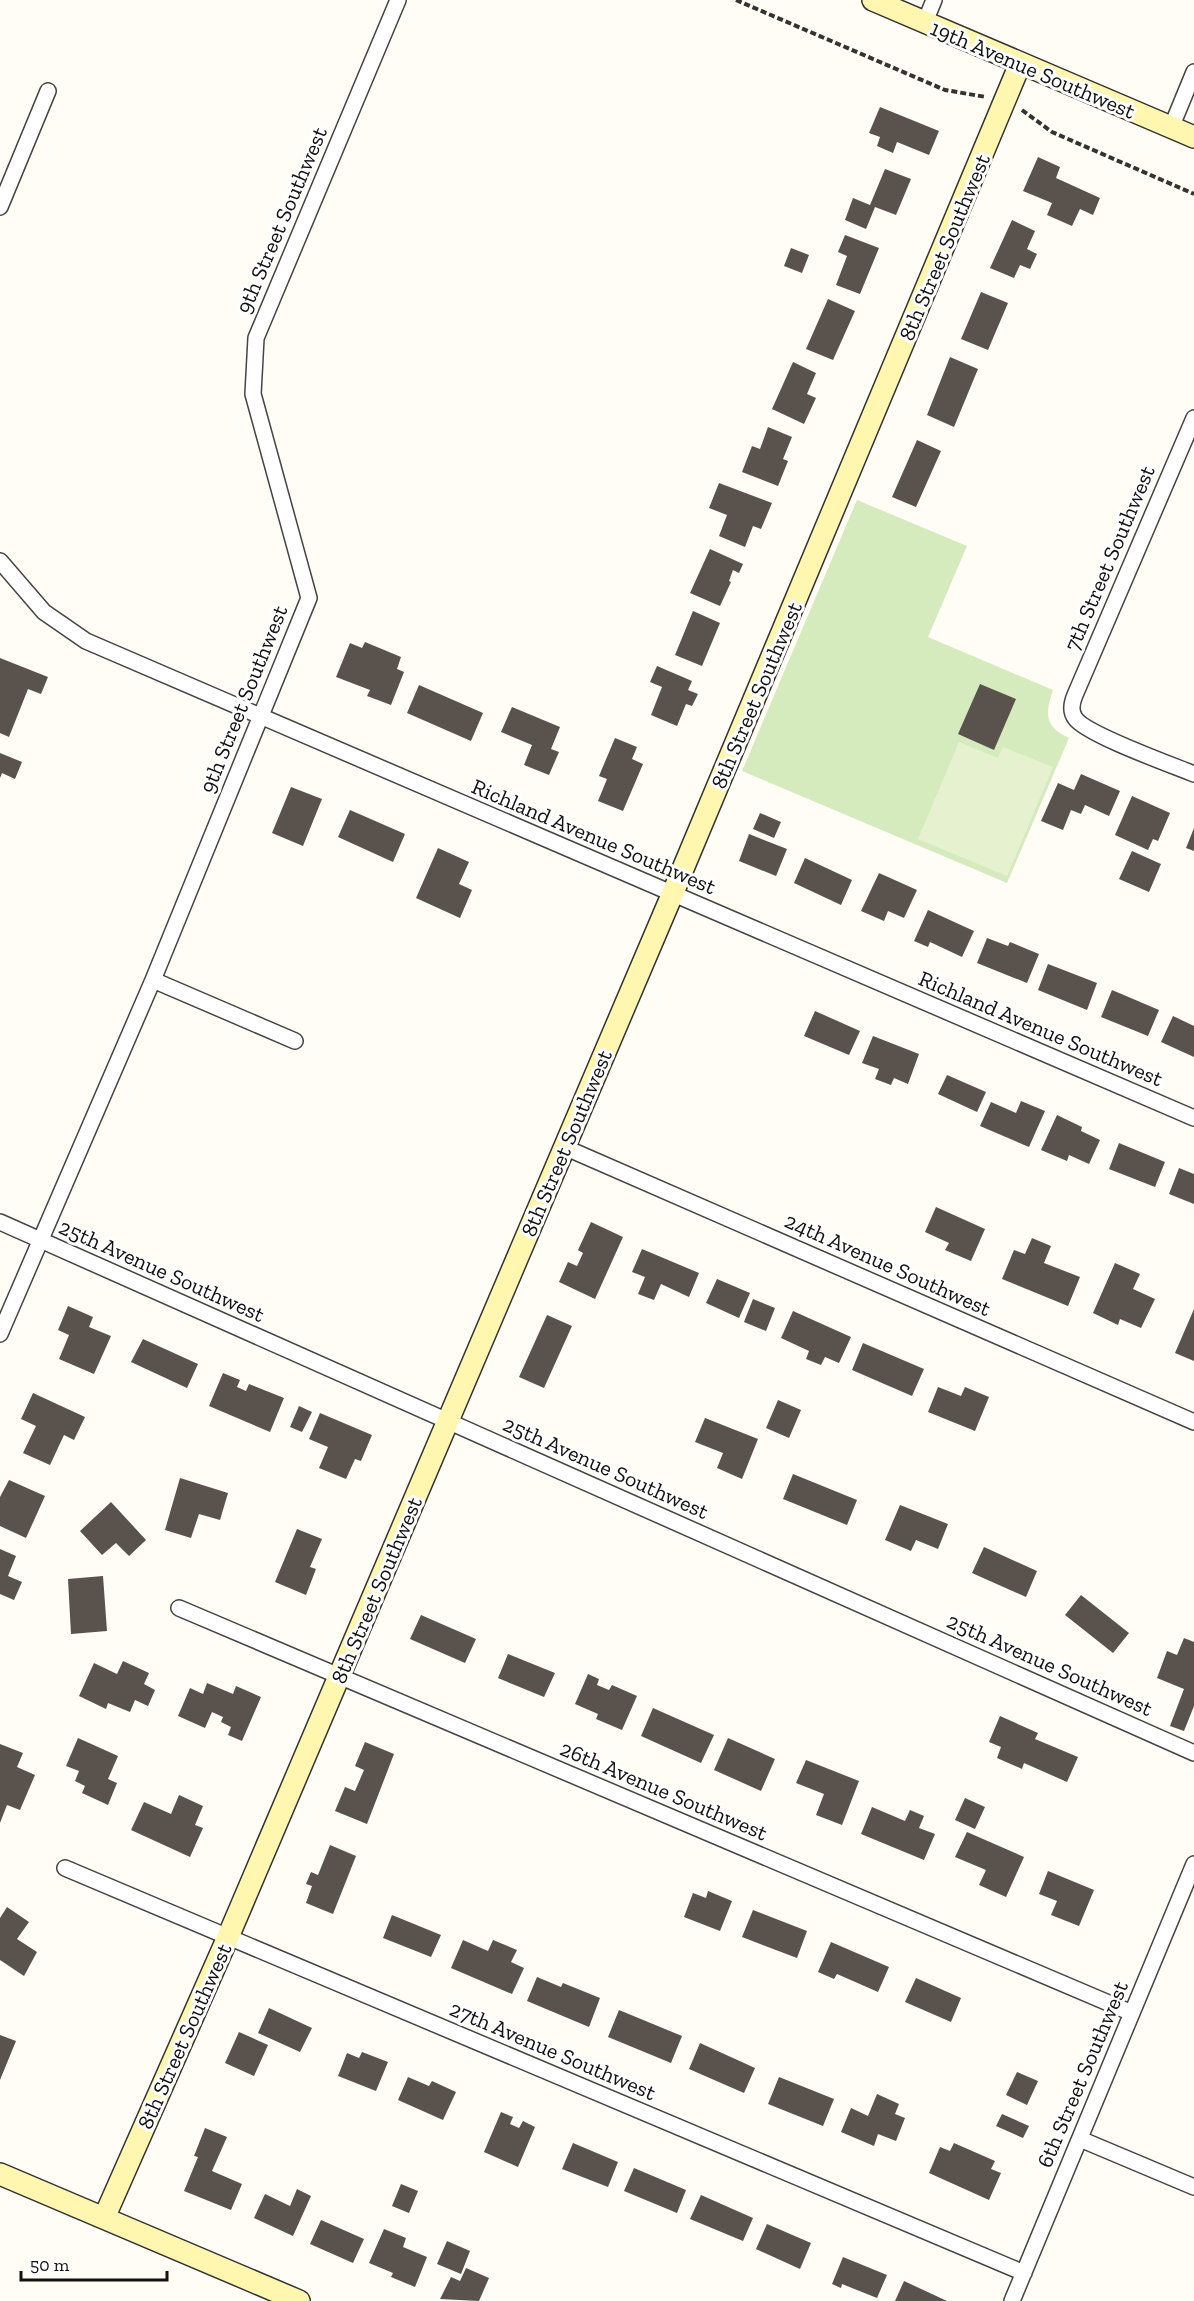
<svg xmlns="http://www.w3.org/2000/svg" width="1194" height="2301" viewBox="0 0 1194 2301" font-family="'Zilla Slab',serif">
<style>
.green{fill:#d5ebbd}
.pitch{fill:#e6f2cf}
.building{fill:#5a524d}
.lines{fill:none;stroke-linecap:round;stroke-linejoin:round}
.street-casing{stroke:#444;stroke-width:18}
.secondary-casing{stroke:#333;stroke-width:24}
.path{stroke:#333;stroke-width:4;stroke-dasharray:6 3;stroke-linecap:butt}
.street{stroke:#fff;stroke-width:15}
.secondary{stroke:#fff6b0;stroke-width:21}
.labels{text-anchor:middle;stroke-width:6;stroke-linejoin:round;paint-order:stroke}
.street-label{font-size:22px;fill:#111;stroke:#fff}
</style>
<rect width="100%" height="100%" fill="#fffdf5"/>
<path class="green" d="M857,500L967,546L928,637L1053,690C1045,713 1044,727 1069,738L1007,883L742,771Z"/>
<path class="pitch" d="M959,742L998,758L1003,747L1053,767L1007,876L918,839Z"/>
<path class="building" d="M880,107L939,131L929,155L897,142L893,153L877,146L880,137L869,133Z
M1038,157L1060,167L1056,178L1100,198L1093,215L1080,209L1072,226L1047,215L1052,203L1023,191Z
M885,169L911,179L896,215L875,207L866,229L845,220L853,198L870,205Z
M1012,220L1035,231L1027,249L1037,254L1030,269L1020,265L1014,278L990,268Z
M845,235L879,248L860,294L836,285L847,256L838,252Z
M791,248L809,255L802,273L784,266Z
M981,292L1008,303L988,350L961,339Z
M828,299L855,311L833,360L806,349Z
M950,357L978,369L954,427L927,415Z
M793,362L816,373L807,394L816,398L804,424L772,409Z
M768,427L792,437L783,459L788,461L778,486L742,472L752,446L760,449Z
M917,440L941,451L916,507L892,497Z
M719,483L772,503L761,529L753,526L745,547L719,536L727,515L709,508Z
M710,549L743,564L739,573L733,570L729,581L731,582L720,606L690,593Z
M693,611L720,623L702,666L675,655Z
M365,642L401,657L397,669L404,672L391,705L367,696L370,690L336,677L350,643L362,648Z
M0,658L48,677L41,694L28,689L9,737L0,733Z
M657,666L692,681L688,690L698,694L692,706L686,704L677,726L651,715L662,687L650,682Z
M980,684L1016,699L994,750L958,734Z
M419,685L483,713L471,741L407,713Z
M512,707L560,727L551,749L559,752L549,775L524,765L532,745L501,732Z
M615,738L637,747L632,759L643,764L623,811L598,801L607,779L599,776Z
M0,753L22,762L15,779L2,773L0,778Z
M1081,774L1120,791L1109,816L1085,805L1081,814L1071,810L1063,830L1041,821L1058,783L1074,790Z
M291,787L322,799L303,846L272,833Z
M1132,796L1170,813L1158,841L1153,839L1148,850L1115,835Z
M350,810L405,834L393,862L338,837Z
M760,813L781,822L774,838L753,829Z
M1194,828V851L1186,848Z
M749,834L787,849L776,876L739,861Z
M438,848L469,862L459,884L472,890L460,918L416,898Z
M1132,851L1161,864L1149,892L1119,879Z
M805,858L852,880L841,905L794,883Z
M879,873L917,890L904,918L888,911L884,921L861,911Z
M928,910L974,931L962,957L930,942L928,947L914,941Z
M987,938L1008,946L1010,942L1039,954L1027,983L977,963Z
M1048,964L1097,983L1087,1010L1038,990Z
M1112,990L1159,1010L1148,1036L1101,1017Z
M815,1011L860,1031L849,1055L804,1036Z
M1173,1016L1194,1026V1057L1161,1042Z
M873,1036L919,1054L908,1084L894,1078L891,1085L875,1079L879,1069L862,1063Z
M947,1075L986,1092L977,1112L938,1094Z
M1021,1101L1045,1111L1029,1147L980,1126L991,1102L1016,1113Z
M1057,1115L1082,1127L1081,1131L1100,1140L1089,1164L1069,1155L1067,1161L1041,1150Z
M1119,1143L1165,1162L1155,1187L1109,1169Z
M1179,1168L1194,1174V1204L1169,1194Z
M936,1207L985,1229L971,1261L945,1250L949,1243L925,1232Z
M591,1222L623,1237L595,1299L559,1282L568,1262L577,1266L583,1253L578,1250Z
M1032,1238L1051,1246L1044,1263L1080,1277L1068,1306L1002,1279L1014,1250L1025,1254Z
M642,1249L699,1273L689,1297L661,1284L654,1300L638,1294L645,1277L632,1272Z
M1115,1263L1140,1274L1133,1289L1155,1299L1141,1328L1120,1319L1118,1325L1093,1313Z
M717,1279L750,1293L739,1318L706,1303Z
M753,1299L775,1308L766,1331L744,1322Z
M68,1306L93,1317L89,1327L111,1336L94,1374L59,1359L69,1335L58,1330Z
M1194,1309V1361L1175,1353Z
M793,1311L851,1337L839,1363L825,1357L821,1365L806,1359L809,1351L781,1338Z
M547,1315L572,1326L544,1388L519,1377Z
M143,1339L198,1364L187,1388L131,1362Z
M863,1343L924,1369L912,1396L852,1370Z
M223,1373L240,1380L237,1387L246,1391L249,1384L284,1398L270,1432L209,1406Z
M938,1387L961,1396L965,1387L989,1397L975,1431L928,1412Z
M33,1393L85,1417L74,1440L64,1435L50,1465L23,1453L36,1426L21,1419Z
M778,1400L801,1410L789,1438L766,1428Z
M299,1406L312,1412L302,1432L290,1427Z
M320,1413L372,1435L361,1461L355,1459L346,1479L319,1468L328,1447L309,1439Z
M705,1418L758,1439L742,1479L717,1468L723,1453L695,1442Z
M793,1474L857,1500L847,1525L783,1499Z
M180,1478L228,1493L220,1520L199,1514L191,1538L165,1530Z
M9,1480L45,1496L26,1538L0,1526V1497Z
M111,1502L146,1540L129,1556L116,1543L102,1555L80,1531Z
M900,1505L948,1524L938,1549L916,1540L911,1551L885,1540Z
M297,1529L322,1539L310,1567L316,1569L306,1595L275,1582Z
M984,1547L1037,1571L1026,1597L972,1573Z
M0,1549L16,1556L8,1576L22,1582L14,1600L0,1594Z
M103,1576L107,1631L71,1634L68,1579Z
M1081,1595L1129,1633L1113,1653L1065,1615Z
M421,1615L476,1639L465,1663L410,1639Z
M1184,1638L1194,1642V1706L1184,1731L1170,1726L1184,1689L1157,1678L1167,1651L1177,1655Z
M508,1654L555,1673L544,1697L498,1678Z
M123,1661L149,1673L144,1684L155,1690L148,1706L135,1700L130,1712L108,1703L106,1709L79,1696L94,1663L117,1674Z
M588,1674L599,1679L597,1685L609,1690L612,1685L637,1696L622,1730L596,1719L598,1714L575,1704Z
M207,1683L233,1694L236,1686L261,1697L242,1741L228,1735L231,1727L221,1722L223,1717L212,1712L205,1728L178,1716L190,1688L203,1694Z
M653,1708L714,1735L701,1763L641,1736Z
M1000,1716L1038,1733L1035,1739L1078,1757L1067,1782L1024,1763L1022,1769L997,1758L1001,1747L989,1742Z
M78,1738L118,1756L108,1779L117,1783L108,1805L82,1793L85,1786L75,1781L79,1771L66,1766Z
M728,1738L775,1759L761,1791L714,1770Z
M365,1742L394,1754L367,1824L335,1811L345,1787L355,1791L364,1770L355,1766Z
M0,1744L23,1753L17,1767L35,1775L20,1810L7,1805L0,1823Z
M806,1760L859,1781L842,1825L816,1815L824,1794L796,1783Z
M179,1795L203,1806L195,1825L203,1828L190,1857L131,1830L144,1802L171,1814Z
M965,1798L985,1807L975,1829L955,1820Z
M872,1807L905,1821L910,1810L924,1816L919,1828L935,1834L924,1860L861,1834Z
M967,1832L1024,1857L1006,1897L979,1885L986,1870L955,1857Z
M330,1845L356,1856L333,1914L306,1903L312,1886L306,1884L311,1872L318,1875Z
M1048,1871L1094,1890L1079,1926L1051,1915L1057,1901L1039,1894Z
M708,1891L732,1901L720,1931L684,1917L693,1893L706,1898Z
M7,1907L29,1922L17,1939L37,1952L24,1976L0,1960V1918Z
M753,1910L807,1931L797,1958L742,1937Z
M392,1915L441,1935L431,1957L383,1938Z
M463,1940L488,1951L493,1940L517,1950L511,1962L524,1968L512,1994L451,1968Z
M831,1942L889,1967L878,1992L837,1974L834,1979L818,1972Z
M537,1977L561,1987L563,1983L600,1998L589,2027L527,2001Z
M916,1978L961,1998L951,2022L905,2002Z
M269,2008L312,2028L300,2052L258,2033Z
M619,2010L682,2036L671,2063L608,2037Z
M239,2032L268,2045L254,2076L225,2063Z
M0,2035L16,2041L0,2080Z
M700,2043L755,2068L744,2093L689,2069Z
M362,2052L388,2062L376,2091L338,2076L347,2053L359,2058Z
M1017,2072L1038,2081L1027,2105L1006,2095Z
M408,2077L429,2086L432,2081L456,2092L443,2120L398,2100Z
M779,2077L834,2099L823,2126L768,2104Z
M877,2094L899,2104L895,2114L905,2118L896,2141L878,2134L874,2146L841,2132L851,2108L868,2116Z
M501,2112L513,2117L510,2124L519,2128L523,2121L535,2127L518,2167L484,2152Z
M1002,2114L1029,2126L1023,2138L996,2126Z
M205,2128L227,2137L212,2171L242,2184L231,2210L184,2191L198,2157L194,2156Z
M573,2143L618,2162L608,2187L562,2169Z
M954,2143L995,2161L991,2169L1001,2173L989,2200L929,2173L940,2147L950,2151Z
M634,2168L686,2190L677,2213L624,2191Z
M401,2184L418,2191L409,2213L392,2206Z
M297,2189L311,2196L293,2236L254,2218L265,2194L290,2206Z
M701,2195L753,2218L743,2241L690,2219Z
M321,2220L364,2239L353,2263L310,2244Z
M767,2224L811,2243L800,2269L756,2249Z
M384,2229L406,2238L403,2247L427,2257L415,2287L391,2277L393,2273L369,2263Z
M447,2241L470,2251L461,2274L437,2264Z
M843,2257L887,2275L877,2298L842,2284L841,2288L832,2284Z
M466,2268L489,2278L479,2301L440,2299L451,2277L460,2281Z
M904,2281L947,2301H895Z"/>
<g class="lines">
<g class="street-casing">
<path id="street" d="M925,22L934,0
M1171,128L1194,72
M0,207L48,91
M1194,418L1075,695C1072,702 1070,711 1075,718C1085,734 1172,765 1194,774
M0,561L44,612L86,641L1194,1118
M153,980L295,1041
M564,1147L1194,1422
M0,1222L1194,1753
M0,1334L153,980L309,598L253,394L256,338L398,0
M179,1608L1132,2013
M65,1868L1024,2273
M1080,2139L1194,2187
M1012,2301L1194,1864"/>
</g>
<g class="secondary-casing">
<path id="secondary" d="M873,0L1194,137
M0,2174L299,2301
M104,2218L228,1937L672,895L1020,64"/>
</g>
<path class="path" d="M736,0L945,90L986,97
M1022,110L1052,132L1194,194"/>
<use href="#street" class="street"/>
<use href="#secondary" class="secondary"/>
</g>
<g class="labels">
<g class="street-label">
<text transform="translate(1033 69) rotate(23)" y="8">19th Avenue Southwest</text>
<text transform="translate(281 220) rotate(-67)" y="8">9th Street Southwest</text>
<text transform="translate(944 247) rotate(-67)" y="8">8th Street Southwest</text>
<text transform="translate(1109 558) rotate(-67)" y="8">7th Street Southwest</text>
<text transform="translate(756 695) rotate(-67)" y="8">8th Street Southwest</text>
<text transform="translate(243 699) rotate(-68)" y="8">9th Street Southwest</text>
<text transform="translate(594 836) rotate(23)" y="8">Richland Avenue Southwest</text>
<text transform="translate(1041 1028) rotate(23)" y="8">Richland Avenue Southwest</text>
<text transform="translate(566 1143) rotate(-67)" y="8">8th Street Southwest</text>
<text transform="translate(888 1264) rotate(24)" y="8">24th Avenue Southwest</text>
<text transform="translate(162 1270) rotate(24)" y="8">25th Avenue Southwest</text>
<text transform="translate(606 1467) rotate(24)" y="8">25th Avenue Southwest</text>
<text transform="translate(376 1590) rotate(-67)" y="8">8th Street Southwest</text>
<text transform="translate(1050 1664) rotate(24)" y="8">25th Avenue Southwest</text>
<text transform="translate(664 1790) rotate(23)" y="8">26th Avenue Southwest</text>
<text transform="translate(184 2036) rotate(-66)" y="8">8th Street Southwest</text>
<text transform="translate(553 2050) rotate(23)" y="8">27th Avenue Southwest</text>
<text transform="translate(1082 2074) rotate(-67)" y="8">6th Street Southwest</text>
</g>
</g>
<path d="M21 2271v9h146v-9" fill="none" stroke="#111111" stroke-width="3"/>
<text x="30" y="2271" font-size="18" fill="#111111" stroke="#ffffff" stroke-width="4.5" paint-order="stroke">50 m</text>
</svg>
